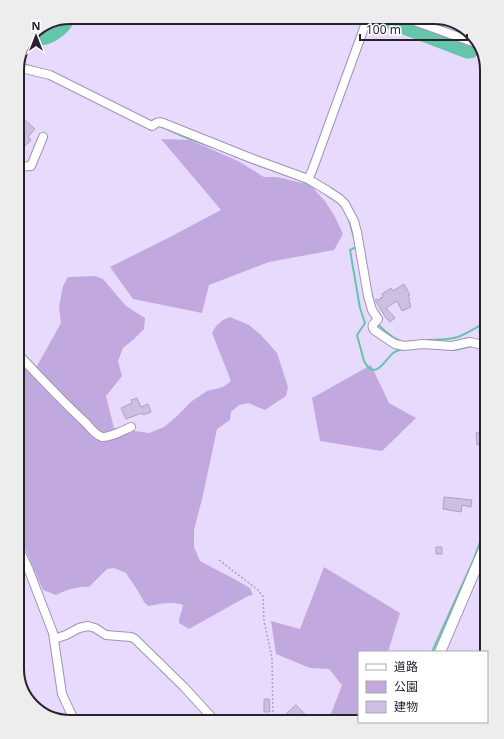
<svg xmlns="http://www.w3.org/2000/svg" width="504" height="739" viewBox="0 0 504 739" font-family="'Noto Sans','Noto Sans JP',sans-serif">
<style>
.green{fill:#c1a9e0}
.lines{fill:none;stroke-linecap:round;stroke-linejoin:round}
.stream{stroke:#64c5ab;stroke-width:2}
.river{stroke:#64c5ab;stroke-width:13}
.building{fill:#cdbfe2;stroke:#afa1c2}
.minor-casing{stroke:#a092b3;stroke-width:10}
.tertiary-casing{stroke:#a092b3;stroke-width:12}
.path{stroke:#aea2bf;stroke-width:1.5;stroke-dasharray:2 2;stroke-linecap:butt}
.minor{stroke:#fff;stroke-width:8}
.tertiary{stroke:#fff;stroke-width:10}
.rim{fill:none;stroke:#28222f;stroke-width:2}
</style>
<rect width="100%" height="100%" fill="#e8dafd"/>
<path class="green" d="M161,139L190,140L238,161L264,177H277L310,185L325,201L335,217L343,234L334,250L269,262L209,285L202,313L133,299L110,267L166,239L221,210Z
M95,276L103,279L126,306L145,318L144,329L134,339L123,348L118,361L122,376L106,396L114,428L149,433L164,427L176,417L192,401L207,391L223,387L231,381L212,333L216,326L223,320L230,317L249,325L261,335L277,353L288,387L286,396L265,410L248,403L239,405L231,412L230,420L217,429L203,495L194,530V547L200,561L236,580L250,588L253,595L248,596L189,629L179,623C179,616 182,612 183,605C171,601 160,604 148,606L144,602L138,591L126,573L114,568L107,569L89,587C77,586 67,590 56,595L43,590L17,530V353L31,365L37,366L61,323L59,307L63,286L68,277Z
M371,365L389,403L416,418L382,451L320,441L312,398Z
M324,567L400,613L388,652H359V722H333L329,719L342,685L329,669L310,668L276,654L271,621L300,629Z"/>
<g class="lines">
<path class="stream" d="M19,63L37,68
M158,125L185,137L212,147
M300,180L316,188
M349,220L355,241
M356,247L350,250L360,308L365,323L357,335L364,361C375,382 385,360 393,353C396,351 399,350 403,349
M377,323C384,331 391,337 400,341
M426,340C437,340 448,340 458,337C468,333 477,327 487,322
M476,347L485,351L487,353
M441,349L455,350L472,346
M487,397L484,381L487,367
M432,652L473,561L487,523"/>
<path class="river" d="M375,17L467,52C474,53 476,47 478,41
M30,39C47,42 62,32 70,17"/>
</g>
<path class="building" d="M25,120L35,129L28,137L31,140L17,154V133L20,130L17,127V125L20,122L22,123Z
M404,284L410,295L408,296L410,299L409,301L411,307L402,311L397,301L386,308L395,318L390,322L386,318L375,300L377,299L380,301L379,300L381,299L380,298L383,297L382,294L391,288L393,291Z
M487,330V340L480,339L479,331Z
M137,398L141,407L148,404L151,412L143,415L142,413L126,419L121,408L132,403L131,400Z
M487,431V443L477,445L476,433Z
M444,497L472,500L471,507L462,505L461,512L443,509Z
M436,547H442V554H436Z
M264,699H269L270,712H264Z
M296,705L308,717L303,722L299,718L294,722H277Z"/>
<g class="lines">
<g class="minor-casing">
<path id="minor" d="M403,17L481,45
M17,67L50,75L152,126C156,123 158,121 163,123L253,159L308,179L328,191L340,199L345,204L354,221L357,232L368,296L372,310L378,319C375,323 370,325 374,330L390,341L395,344L404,346L423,344L452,346L470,342L487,346
M17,167L31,166L43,137
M308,179L312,171L368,17
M17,353C40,377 62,401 86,423C90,428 96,435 102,437C110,438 124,430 131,427
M17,545L28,568L53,633L62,694L75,722
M54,639L66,635L79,628L88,626L95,628L106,635L131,637L135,639L184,687L216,722"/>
</g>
<g class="tertiary-casing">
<path id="tertiary" d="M440,652L487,542"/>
</g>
<path class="path" d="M219,560L258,590L261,594L263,596L264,621L272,658L273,722"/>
<use href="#minor" class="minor"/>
<use href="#tertiary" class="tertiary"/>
</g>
<path d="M0 0H504V739H0ZM70 24H434A46 46 0 0 1 480 70V669A46 46 0 0 1 434 715H70A46 46 0 0 1 24 669V70A46 46 0 0 1 70 24Z" fill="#eeedee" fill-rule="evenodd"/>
<path class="rim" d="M70 24H434A46 46 0 0 1 480 70V669A46 46 0 0 1 434 715H70A46 46 0 0 1 24 669V70A46 46 0 0 1 70 24Z"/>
<rect x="358" y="651" width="130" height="72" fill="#ffffff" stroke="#a9a7ac"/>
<rect x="366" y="664" width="20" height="6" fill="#ffffff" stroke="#a9a7ac"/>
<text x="394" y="671" font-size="12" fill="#28222f">道路</text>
<rect x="366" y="681" width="20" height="12" fill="#c1a9e0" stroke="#a9a7ac"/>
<text x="394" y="691" font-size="12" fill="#28222f">公園</text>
<rect x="366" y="701" width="20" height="12" fill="#cdbfe2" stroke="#a9a7ac"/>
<text x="394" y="711" font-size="12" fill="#28222f">建物</text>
<g transform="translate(36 36)" stroke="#ffffff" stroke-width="3" paint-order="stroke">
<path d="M0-3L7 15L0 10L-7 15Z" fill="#28222f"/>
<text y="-6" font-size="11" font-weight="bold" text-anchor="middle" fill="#28222f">N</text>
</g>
<path d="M360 34v6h107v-6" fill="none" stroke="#28222f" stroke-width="2"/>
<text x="366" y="34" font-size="12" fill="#28222f" stroke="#ffffff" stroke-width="3" paint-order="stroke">100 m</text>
</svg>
